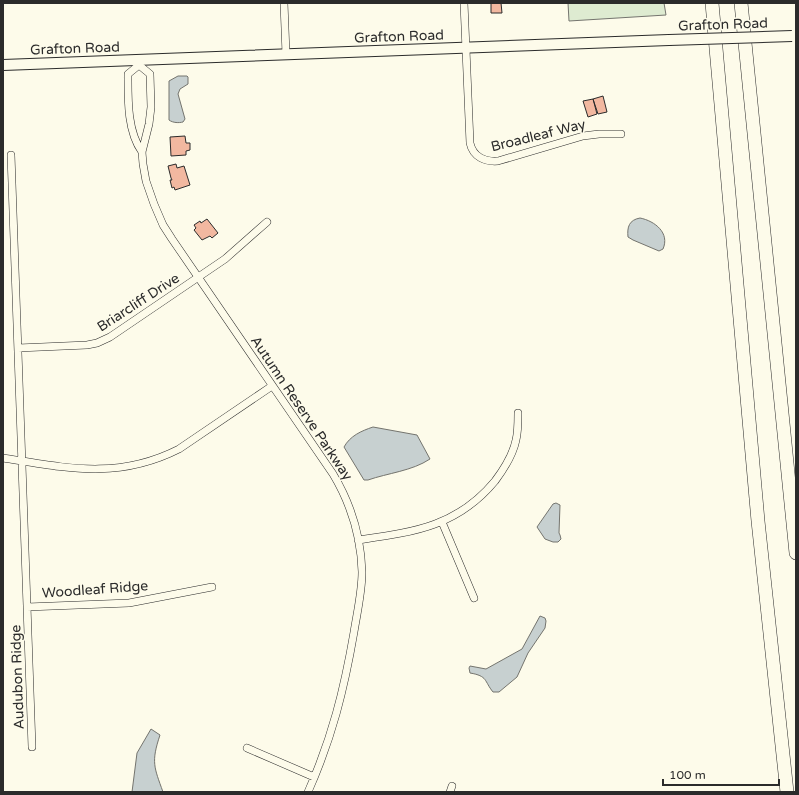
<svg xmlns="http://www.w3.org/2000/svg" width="799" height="795" viewBox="0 0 799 795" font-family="'Varela Round',sans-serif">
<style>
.green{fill:#deebd1;stroke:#74746e}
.water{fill:#c7d0d0;stroke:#74746e}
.building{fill:#f2b8a0;stroke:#2b2b2b}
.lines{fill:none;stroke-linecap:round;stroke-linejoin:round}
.street-casing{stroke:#2b2b2b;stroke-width:8}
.secondary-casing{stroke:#2b2b2b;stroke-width:12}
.highway-casing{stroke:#2b2b2b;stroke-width:14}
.street{stroke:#fdfbea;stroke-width:7}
.secondary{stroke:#fdfbea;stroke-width:10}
.highway{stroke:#fdfbea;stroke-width:13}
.secondary-bridge-casing{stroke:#2b2b2b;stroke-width:12;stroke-linecap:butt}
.secondary-bridge{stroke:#fdfbea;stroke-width:10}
.labels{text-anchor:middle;stroke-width:3;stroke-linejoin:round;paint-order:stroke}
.street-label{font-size:14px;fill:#2b2b2b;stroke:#fdfbea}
</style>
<rect width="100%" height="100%" fill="#fdfbea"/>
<path class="green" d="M568,3H664L666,15L569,21Z"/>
<path class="water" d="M178,76H187L188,77V84L180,89L178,94L185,119L183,122C179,123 173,123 169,120V81Z
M640,218C655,221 670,233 663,249L659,251L633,240L628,237C627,227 629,220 640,218Z
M373,427L417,435L430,459C412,471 388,473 368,480H364L344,447C350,436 361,431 373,427Z
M556,503L560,505L559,533L560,535L561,539L558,542H553L545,539L537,527L553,504Z
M540,616L545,618L546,621L545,628L528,653L517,677L499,692H493C484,681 488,676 470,673L469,668L470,666L486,669L522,649Z
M151,729L160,735C151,762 154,767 163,792H132L137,753Z"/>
<path class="building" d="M491,3H501L502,13H491Z
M603,96L607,112L598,114L593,99Z
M593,99L597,114L588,117L583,101Z
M185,136L186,143H190V150L186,151V155L171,156L170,137Z
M176,164L177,168L184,166L190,185L175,190L174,187L172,188L170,180H172L171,178L168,166Z
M207,219L218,233L212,238L210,236L202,240L194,230L196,228L194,225L200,221L201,223Z"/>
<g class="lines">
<g class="street-casing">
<path id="street" d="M284,3L286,54
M464,3L470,143C473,157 485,162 498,161L583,136L599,134H621
M142,152C127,131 128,99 128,74L139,65L150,74L151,107L149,124L142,152L143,164L146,181L154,204L163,225L172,239L333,474C351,504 361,537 362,572C362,592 357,613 354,632C344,690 332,738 308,792
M11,155L32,747
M18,348L87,345L97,343L110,337L225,259L267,222
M3,458C67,468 118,480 179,449L272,386
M442,522L474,598
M358,540C413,532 457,527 495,481C504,469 513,455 516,440C518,432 518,422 518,413
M27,607L129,603L212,587
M247,748L314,777
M450,792L452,786"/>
</g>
<g class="secondary-casing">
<path id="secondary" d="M3,65L669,40"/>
</g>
<g class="highway-casing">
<path id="highway" d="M712,3L758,521L787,792
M741,3L796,553"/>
</g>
<use href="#street" class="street"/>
<use href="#secondary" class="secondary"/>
<use href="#highway" class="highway"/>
<g class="secondary-bridge-casing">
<path id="secondary-bridge" d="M669,40L792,36"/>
</g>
<use href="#secondary-bridge" class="secondary-bridge"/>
</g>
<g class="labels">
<g class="street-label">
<text transform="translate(723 24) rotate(-2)" y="5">Grafton Road</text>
<text transform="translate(399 36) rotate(-2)" y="5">Grafton Road</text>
<text transform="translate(75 48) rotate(-2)" y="5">Grafton Road</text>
<text transform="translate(538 135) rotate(-14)" y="5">Broadleaf Way</text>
<text transform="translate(138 302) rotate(-33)" y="5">Briarcliff Drive</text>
<text transform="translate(302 408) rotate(56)" y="5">Autumn Reserve Parkway</text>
<text transform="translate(95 589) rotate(-4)" y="5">Woodleaf Ridge</text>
<text transform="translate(17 677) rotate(-92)" y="5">Audubon Ridge</text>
</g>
</g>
<rect width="799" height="795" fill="none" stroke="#2b2b2b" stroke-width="8"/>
<path d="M663 779v6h116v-6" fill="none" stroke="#2b2b2b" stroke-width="2"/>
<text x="669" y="779" font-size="12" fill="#2b2b2b" stroke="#fdfbea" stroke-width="3" paint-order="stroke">100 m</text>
</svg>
